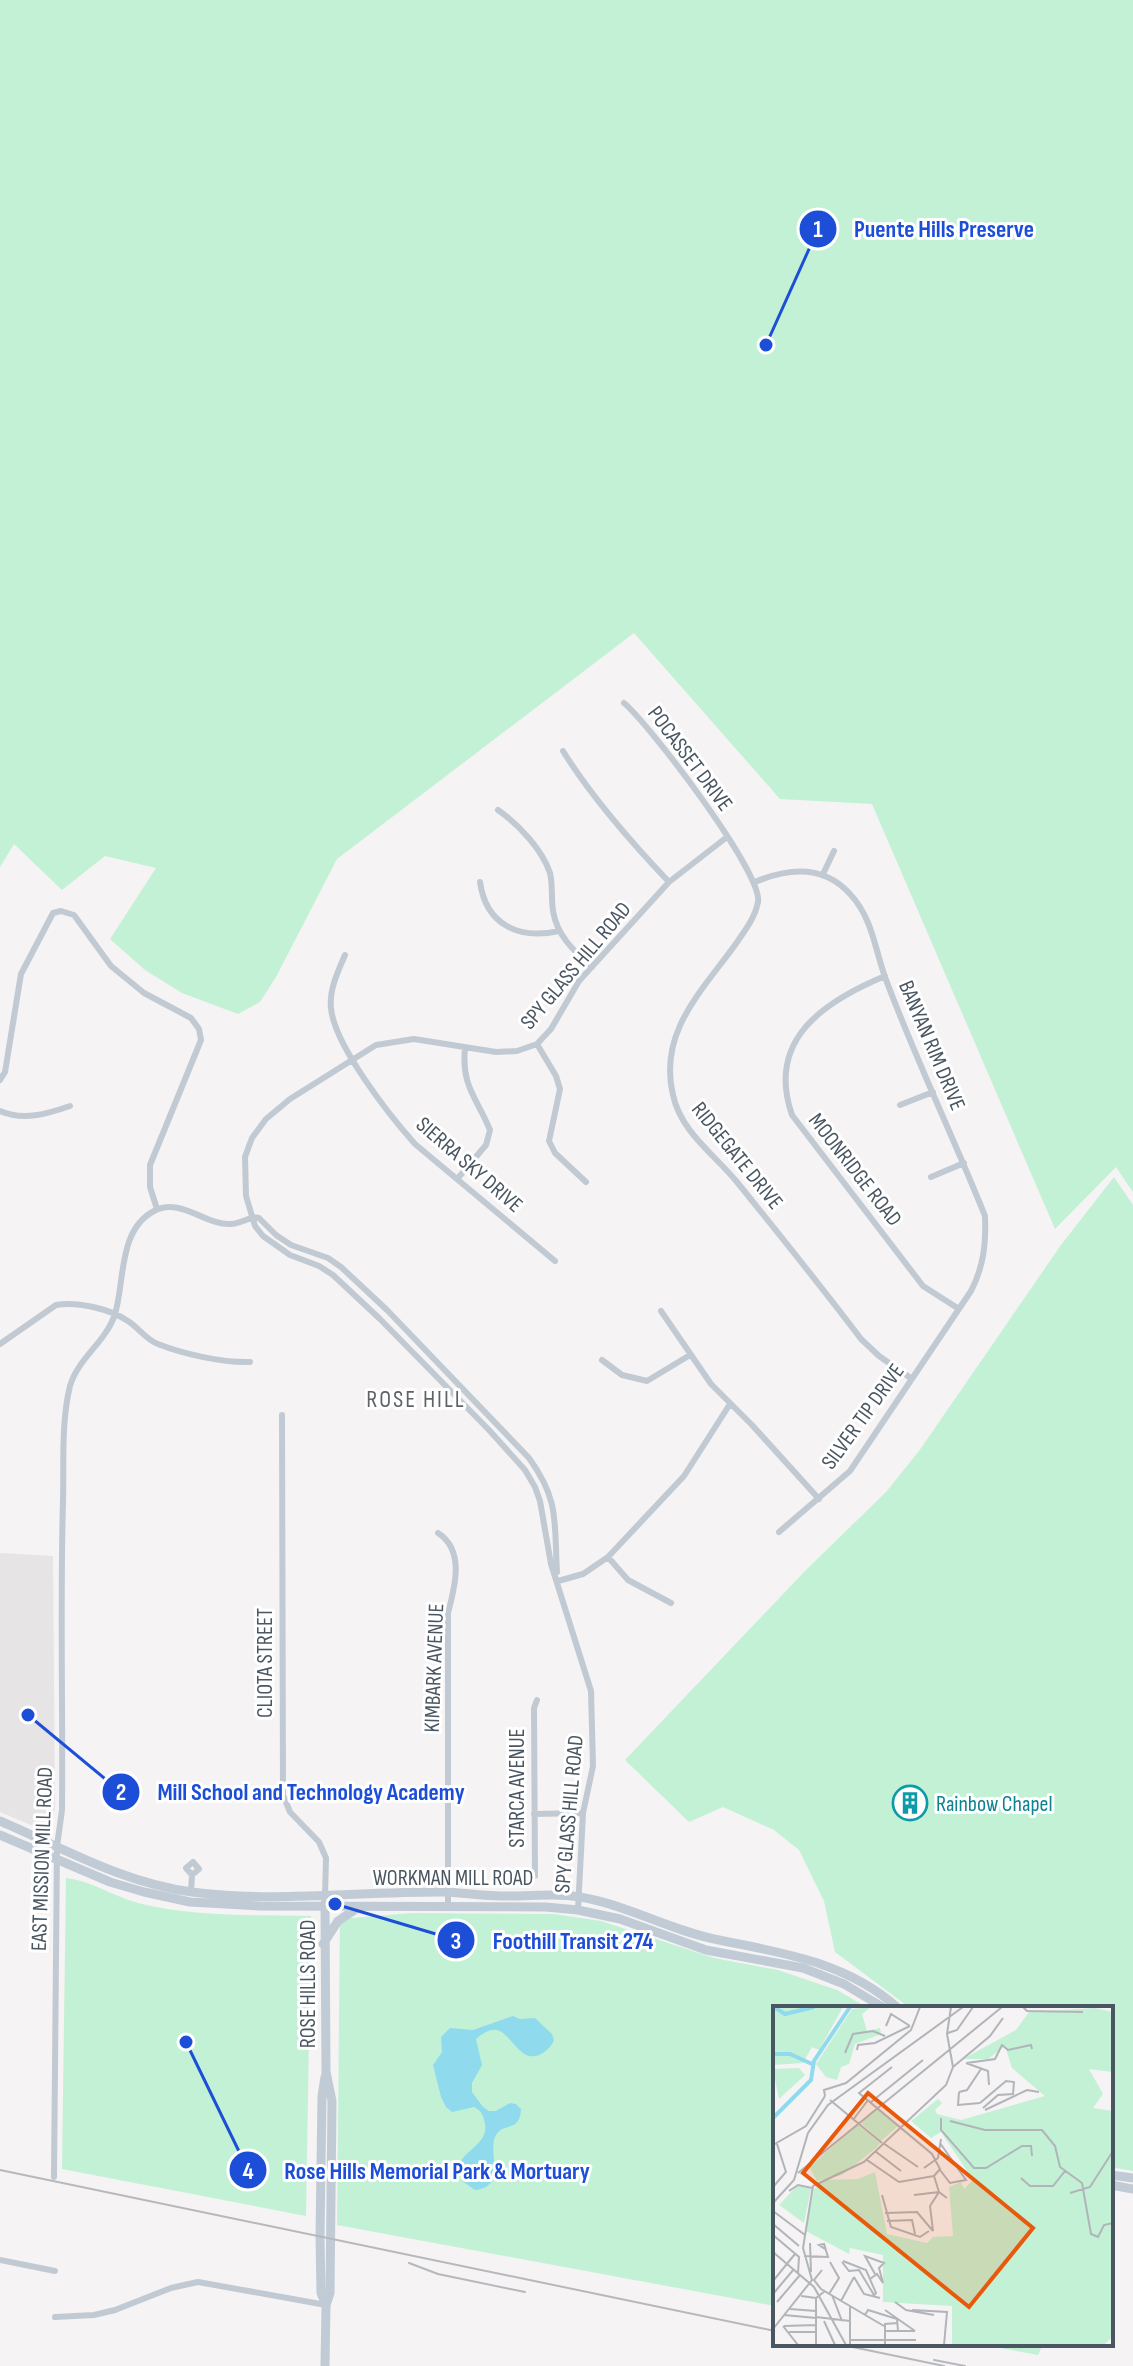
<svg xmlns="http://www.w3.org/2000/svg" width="1133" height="2366" viewBox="0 0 1133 2366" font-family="'Sofia Sans Condensed',sans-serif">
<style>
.education{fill:#e6e4e5}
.green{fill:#c3f1d5}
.water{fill:#90daee}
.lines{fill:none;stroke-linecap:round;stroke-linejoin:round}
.minor{stroke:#c1cad2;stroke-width:6}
.secondary{stroke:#c1cbd6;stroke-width:9}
.rail{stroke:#b5b8bd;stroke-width:2}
.labels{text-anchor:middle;stroke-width:6;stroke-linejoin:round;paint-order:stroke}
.street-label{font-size:22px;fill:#4a5661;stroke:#fff}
.culture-label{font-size:22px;fill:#0d838f;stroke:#fff;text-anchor:start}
.neighbourhood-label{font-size:24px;letter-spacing:2px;fill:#5f6368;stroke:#fff}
.inset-river{fill:none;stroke:#90daee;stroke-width:4}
.inset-road{fill:none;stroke:#b1b4b9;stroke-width:2}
.view{fill:#e8590c;fill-opacity:0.15;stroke:#e8590c;stroke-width:4}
.inset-edge{fill:none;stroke:#4a5661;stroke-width:4}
.leader{fill:none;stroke:#1d4ed8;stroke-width:3}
.callout-dot{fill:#1d4ed8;stroke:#fff;stroke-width:3}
.mark-label{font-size:24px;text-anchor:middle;font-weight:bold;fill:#fff}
.callout-label{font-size:24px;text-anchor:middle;font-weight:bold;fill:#1d4ed8;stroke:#fff;stroke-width:6;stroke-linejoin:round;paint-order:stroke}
</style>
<rect width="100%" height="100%" fill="#f5f3f3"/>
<path class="education" d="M0,1553L53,1556L55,1807L51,1828L45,1831L0,1812Z"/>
<path class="green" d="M0,0H1133V1192L1116,1167L1055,1229L872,804L780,799L634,633L337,859L276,977L260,1002L238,1014L182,993L145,970L110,939L156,868L105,856L62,890L14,844L0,867Z
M1114,1177L1133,1205V2171L1111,2167V2008H910L835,1952L824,1901L799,1850L774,1830L723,1807L689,1822L625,1760L806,1570L886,1492L919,1451L1061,1245Z
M66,1878C93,1881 116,1898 142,1904C198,1917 254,1915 311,1916L306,2216L62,2169Z
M412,1913L554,1914L601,1921L714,1958L778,1970L837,1990L868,2008H775V2306L337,2225L340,1919Z
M979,2344H1043L1038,2355Z"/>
<path class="water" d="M513,2016L520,2019L535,2018L552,2034L554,2040C550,2051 534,2062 523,2053C506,2040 502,2017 476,2039L482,2065L472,2083V2092L483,2107L489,2111H496L510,2103L516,2104L521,2109C520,2133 503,2122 496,2135C486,2152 509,2186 475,2190L462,2181L463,2174L460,2162C469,2148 488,2142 485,2124C483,2115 482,2111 474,2107L452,2112L446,2107L441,2097L433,2065L442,2052L441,2037L450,2028L473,2030Z"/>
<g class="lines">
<path class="minor" d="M624,703C650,725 763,873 758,902C755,918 744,932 735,945C701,992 658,1033 673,1095C681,1132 714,1154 737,1182C779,1234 821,1286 861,1339L879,1356L912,1379
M563,751C592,798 631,842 669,882
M498,810C518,824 542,849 550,873C553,885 551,898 553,911C557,936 574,951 592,967
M823,874L834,851
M480,882C486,925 519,940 559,931
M755,882C788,868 823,864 850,894C872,917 875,949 885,977C915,1058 953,1136 985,1216C986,1243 984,1266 971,1291L850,1471L779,1532
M345,955C338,971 329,990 331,1008C334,1045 390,1116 415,1144L555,1261
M885,976C823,1002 766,1040 792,1115L923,1286L959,1309
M537,1044L556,1076L560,1089L549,1141L555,1153L586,1182
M0,1080L5,1072L21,974L53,913L61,911L74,915L111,966L144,993L191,1018L199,1029L201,1040L150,1165V1187L157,1209
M900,1105L933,1092
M0,1111C23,1121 47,1114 70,1106
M931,1177L964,1163
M458,1178L486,1145L490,1130C477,1098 461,1086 465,1048
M253,1217L259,1218L276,1235L291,1245L328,1258L341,1267L387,1310L529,1458C560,1501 554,1522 557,1572
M661,1311L711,1384L752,1425L819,1499
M0,1344L56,1305C77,1301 110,1309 128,1321C139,1328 146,1340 158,1344C183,1354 223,1363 250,1362
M602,1360L622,1375L647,1381L690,1355
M282,1415L283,1795L290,1812L319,1842L326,1858L325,1896
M438,1533C465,1550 455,1587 448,1613V1907
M608,1557L628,1580L671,1603
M558,1581L583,1574L608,1557L684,1476L730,1404
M534,1814L583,1813
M535,1876L534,1708L537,1700
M191,1892L192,1875L186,1868L193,1862L199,1869L192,1875
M578,1910L583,1813L593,1766L591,1691L551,1564L540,1501L535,1487L525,1470L489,1430L380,1319L333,1275L319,1266L290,1255L263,1236L255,1226L246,1196L245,1157L252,1138L266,1119L290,1099L376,1045L414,1039L496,1052L517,1051L537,1044L551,1029L579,981L669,882L727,837
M54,2177L57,1846L62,1810C63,1707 60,1604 63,1501C64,1464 61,1422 70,1386C78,1358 106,1342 115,1314C125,1281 118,1230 154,1211C180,1197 205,1225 230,1224C237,1224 246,1220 253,1217
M0,2260L55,2271
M55,2317L94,2315L115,2310L171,2288L198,2282L326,2305"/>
<path class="secondary" d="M0,1821C63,1848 123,1883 192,1892C277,1903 362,1891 447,1892C465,1893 483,1896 501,1896C527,1897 555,1892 580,1897C628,1905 671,1931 719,1940C783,1953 847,1962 898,2008
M0,1835L110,1882L144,1892L190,1902L260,1906L546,1907L578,1910L620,1919L706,1950L803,1968L844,1984L884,2008
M325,1903L326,2072L332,2101L330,2293L326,2305L325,2366
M323,1944L338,1921L359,1907
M325,2077L322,2096L320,2236L321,2293L326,2305
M1111,2175L1133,2178
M1111,2185L1133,2189"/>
<path class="rail" d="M0,2170L775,2331
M409,2263L438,2274L525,2292
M838,2344L944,2366
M934,2360L965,2366"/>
</g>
<defs>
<g id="building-ring" transform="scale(1.8)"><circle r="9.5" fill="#fff" stroke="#0f9aa8" stroke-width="1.5"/><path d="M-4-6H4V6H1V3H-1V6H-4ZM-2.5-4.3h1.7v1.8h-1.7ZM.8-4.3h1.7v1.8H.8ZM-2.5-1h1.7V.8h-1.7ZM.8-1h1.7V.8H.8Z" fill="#0f9aa8"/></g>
</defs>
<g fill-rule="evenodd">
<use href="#building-ring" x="910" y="1803"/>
</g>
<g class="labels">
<g class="street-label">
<text transform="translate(691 758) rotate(53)" y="8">POCASSET DRIVE</text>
<text transform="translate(575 965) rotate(-50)" y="8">SPY GLASS HILL ROAD</text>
<text transform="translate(933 1045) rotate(67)" y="8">BANYAN RIM DRIVE</text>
<text transform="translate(738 1155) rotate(51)" y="8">RIDGEGATE DRIVE</text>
<text transform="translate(470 1164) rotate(41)" y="8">SIERRA SKY DRIVE</text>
<text transform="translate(856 1169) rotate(52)" y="8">MOONRIDGE ROAD</text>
<text transform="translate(862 1416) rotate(-54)" y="8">SILVER TIP DRIVE</text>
<text transform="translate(264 1663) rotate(-90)" y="8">CLIOTA STREET</text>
<text transform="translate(433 1668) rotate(-88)" y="8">KIMBARK AVENUE</text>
<text transform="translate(516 1788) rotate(-90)" y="8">STARCA AVENUE</text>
<text transform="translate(568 1814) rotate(-85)" y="8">SPY GLASS HILL ROAD</text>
<text transform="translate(41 1859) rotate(-88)" y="8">EAST MISSION MILL ROAD</text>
<text x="453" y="1885">WORKMAN MILL ROAD</text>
<text transform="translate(307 1984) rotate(-90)" y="8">ROSE HILLS ROAD</text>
</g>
<g class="culture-label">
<text x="936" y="1811">Rainbow Chapel</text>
</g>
<g class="neighbourhood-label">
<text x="416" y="1407">ROSE HILL</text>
</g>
</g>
<g transform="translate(773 2006)">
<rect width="340" height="340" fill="#f5f3f3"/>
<path d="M0,1H70L46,44L39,41L30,57L0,59ZM98,1L89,8L94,25L107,22L108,28L82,38L76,58L68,61L64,74L53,71L43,58L79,3ZM322,2L340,6V66L316,63L330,88L320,102L340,105V330L331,339H179V300L110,296V249L77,242L76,248L33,225L41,183L51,174L85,173L102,166L114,228L154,237L160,231L180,230L176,181L188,176L191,183L200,174L168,126L158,132L138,115L165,93L169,97L162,104L164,108L188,114L272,90L239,62L232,40L215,53H190L243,24L256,6ZM26,62L32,69L6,93L0,63ZM105,103L125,120L108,135L88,117ZM85,119L107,137L103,142L69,169L44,175L36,161ZM24,180L38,183L31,217L6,199Z" fill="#c3f1d5"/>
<path class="inset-river" d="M1,1L12,8L41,1M0,48H17L39,58M0,112L38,74L41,55L77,1"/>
<path class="inset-road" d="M250,1L254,5L310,6M113,20L118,8L137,20M175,27L184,24L200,1M84,44L85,39L102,37L137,20M72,47L80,28L100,25L112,30M193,57L215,65L216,79M194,57L222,53L229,39L235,44L258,39L259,43M119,61L86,87L159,148L167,163L161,170M180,61L217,30L230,12M186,86L185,99L207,97M186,86L194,84L208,63M52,90L51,84L73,77L138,24L147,1M57,94L109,137M98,96L150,54M207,97L233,75L241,76L240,88L225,89L210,102M212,104L254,84L266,86M168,112V124L201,162H213L249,140H258L259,150M80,114L95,94M177,115L212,124H269L282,140L287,161L309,177L318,228L325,231L331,219L340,217M110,137L145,161M167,137L193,174L177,177L167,164M0,139L33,120L52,90M102,145L128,165M94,154L126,176L161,170M151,162L165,152L168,133M25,167L229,1M248,172L257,180H280L292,165M0,181L13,166L4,138M16,185L25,179L39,182M297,187L317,181L340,145M109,189L118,221L147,231L156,225M141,189L166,186L174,192M0,197L21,174L35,127L55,99L190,1M157,200L166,186L161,170M157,200L160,225M0,205L32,229M112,207L144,206L160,225M114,215L139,214L142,228M0,218L26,240M0,229L26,251L25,267M37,237L38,266M0,246L41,281L73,339M31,250L55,251L51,238L46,239L52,243M70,255L93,264L103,287L100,291M69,256L76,265L86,264L101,289M49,264L41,274L48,283L111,320M81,271L91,288L107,292M97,273L104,268L110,277L106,262L111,257L92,250L102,268M0,275L22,248M0,288L21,263M56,288L66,272L57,256M59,289L69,315M28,290L43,292L52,285M43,292V339M68,295L81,271M4,296L27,269M122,296L133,304L161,309M17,303L43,305M112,304L142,325M139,304L174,306L171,339M11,309L43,312M92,309L95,304L124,313L125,325M43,311L77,315M51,315L62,339M10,320L25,339H43M11,320L43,319M0,323L39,274L30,242L40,180L91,156L173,79L180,61L174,28L178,1M112,325H142M16,326H43M77,334H143M77,339V301M112,339V318L125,317"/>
<path class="view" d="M95,87L260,222L196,301L30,167Z"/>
<rect width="340" height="340" class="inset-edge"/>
</g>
<path class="leader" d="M766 345L818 229M28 1715L121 1792M335 1904L456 1940M186 2042L248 2170"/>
<g class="callout-dot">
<circle cx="766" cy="345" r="8"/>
<circle cx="28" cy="1715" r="8"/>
<circle cx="335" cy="1904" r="8"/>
<circle cx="186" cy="2042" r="8"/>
<circle cx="818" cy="229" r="20"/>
<circle cx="121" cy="1792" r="20"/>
<circle cx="456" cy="1940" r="20"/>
<circle cx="248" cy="2170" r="20"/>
</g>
<g class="mark-label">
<text x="818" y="237">1</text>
<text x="121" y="1800">2</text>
<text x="456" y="1949">3</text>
<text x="248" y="2179">4</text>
</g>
<g class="callout-label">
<text x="944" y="237">Puente Hills Preserve</text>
<text x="311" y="1800">Mill School and Technology Academy</text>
<text x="573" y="1949">Foothill Transit 274</text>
<text x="437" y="2179">Rose Hills Memorial Park &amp; Mortuary</text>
</g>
</svg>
